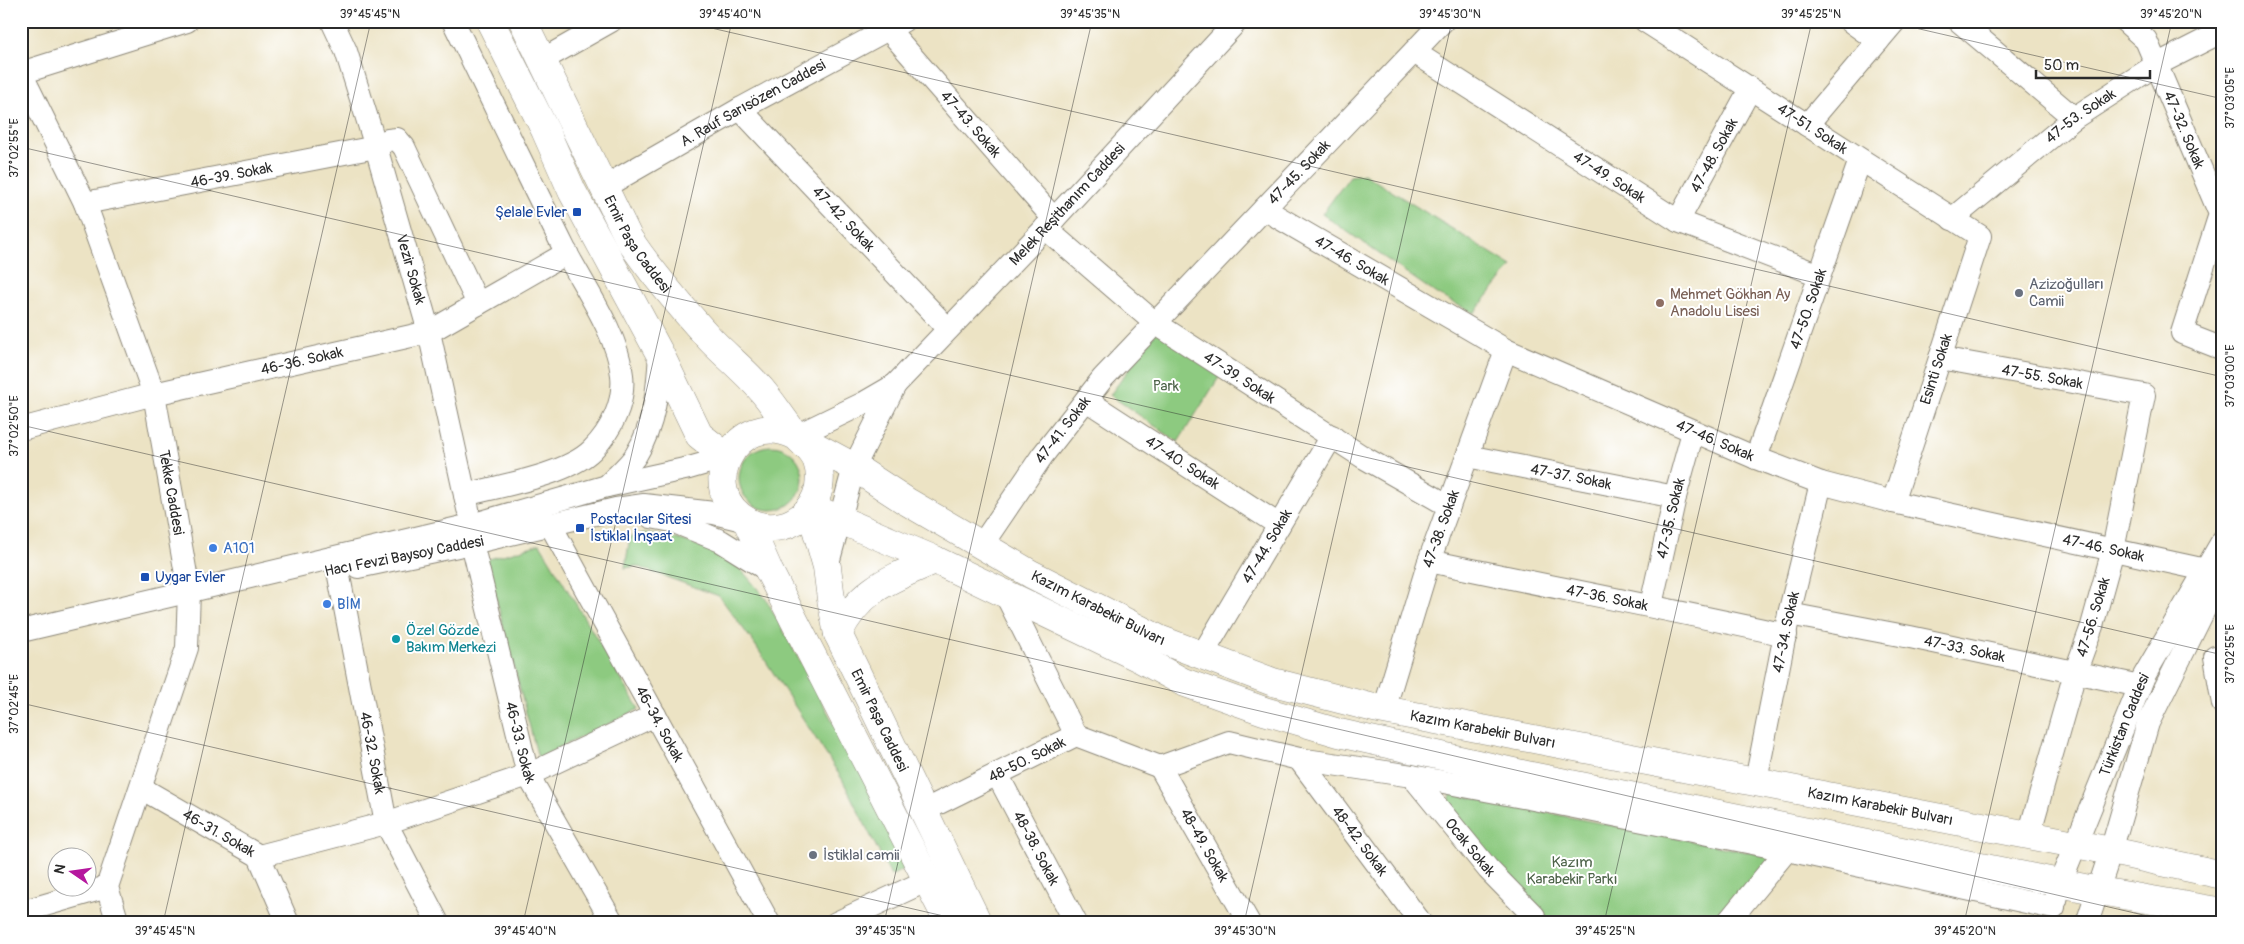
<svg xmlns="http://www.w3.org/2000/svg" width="2244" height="944" viewBox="0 0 2244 944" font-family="Pangolin,sans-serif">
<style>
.green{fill:#8dca80;stroke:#5c7a56}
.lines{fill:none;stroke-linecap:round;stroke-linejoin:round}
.minor-casing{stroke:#8c8778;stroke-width:24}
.major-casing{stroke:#8c8778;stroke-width:29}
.minor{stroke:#fff;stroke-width:22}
.major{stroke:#fff;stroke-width:28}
.ticks{fill:none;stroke:#2b2b2b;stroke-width:1;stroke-opacity:0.45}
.transit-dot{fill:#1a4fb4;stroke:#fff;stroke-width:2}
.worship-dot{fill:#6b7280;stroke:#fff;stroke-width:2}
.education-dot{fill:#8d6e63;stroke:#fff;stroke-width:2}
.shop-dot{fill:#3f7fe0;stroke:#fff;stroke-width:2}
.culture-dot{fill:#0f9aa8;stroke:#fff;stroke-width:2}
.labels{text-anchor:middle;stroke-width:4;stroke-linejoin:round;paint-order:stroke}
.street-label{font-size:15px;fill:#2b2b2b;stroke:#fff}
.transit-label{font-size:15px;fill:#164399;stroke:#fff;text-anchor:start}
.worship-label{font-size:15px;fill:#5b616d;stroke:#fff;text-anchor:start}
.education-label{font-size:15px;fill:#785e54;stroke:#fff;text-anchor:start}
.park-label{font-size:15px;fill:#4d6349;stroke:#fff}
.shop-label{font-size:15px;fill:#366cbe;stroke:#fff;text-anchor:start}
.culture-label{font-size:15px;fill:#0d838f;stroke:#fff;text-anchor:start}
.neatline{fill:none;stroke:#2b2b2b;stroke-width:2}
.ticks-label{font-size:12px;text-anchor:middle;fill:#2b2b2b}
</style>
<rect width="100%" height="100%" fill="#fff"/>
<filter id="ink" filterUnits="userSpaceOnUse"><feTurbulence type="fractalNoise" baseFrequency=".02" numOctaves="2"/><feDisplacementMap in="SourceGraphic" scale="10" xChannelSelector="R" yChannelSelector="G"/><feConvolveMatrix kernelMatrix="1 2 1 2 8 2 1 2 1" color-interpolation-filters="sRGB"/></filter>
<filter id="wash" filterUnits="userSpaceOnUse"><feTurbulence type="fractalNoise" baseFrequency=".0096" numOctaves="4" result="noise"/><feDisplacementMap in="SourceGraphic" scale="20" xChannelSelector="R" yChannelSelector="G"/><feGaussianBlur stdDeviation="1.12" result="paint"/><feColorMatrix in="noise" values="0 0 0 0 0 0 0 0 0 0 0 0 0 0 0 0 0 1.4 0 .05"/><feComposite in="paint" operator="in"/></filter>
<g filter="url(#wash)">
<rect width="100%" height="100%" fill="#ece3c4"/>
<path class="green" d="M1364,174L1512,266L1474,313L1438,295L1322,214L1350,176Z
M1158,330L1223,371L1178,442L1110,395Z
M739 478a32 32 0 1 1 64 0a32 32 0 1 1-64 0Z
M645,533C677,538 711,546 738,567C748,576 757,589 766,599L911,865L891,876L842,779L754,643L719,596L636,566L625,568L630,537Z
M540,544L639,709L538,758L486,560Z
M1451,794L1773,857L1724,923H1534L1448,806Z"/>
</g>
<g filter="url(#ink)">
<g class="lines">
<g class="minor-casing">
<g id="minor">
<path id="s1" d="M332,21L346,51L376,147L429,332L468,509"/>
<path d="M453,21C491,98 528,176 566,252C585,288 618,335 622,375C625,403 611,431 592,450C567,475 499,486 465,495"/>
<path id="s2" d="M1645,21L1980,236L1893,502"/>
<path d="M1850,21L1878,41"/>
<path d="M1959,21L2074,118"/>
<path id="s3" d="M2125,21L2146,40L2220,214L2182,333L2223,349"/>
<path id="s4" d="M888,29L1054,219"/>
<path id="s5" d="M1414,52L1678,221L1819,275"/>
<path d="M542,60L611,21"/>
<path id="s6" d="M21,73L85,203L154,394L189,591L187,648L107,887L118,923"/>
<path d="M21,73L187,21"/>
<path id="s7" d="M740,109L948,329"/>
<path d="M1807,125L1895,21"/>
<path id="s8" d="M604,187L740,109L903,21"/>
<path id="s9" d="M85,203L376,147L388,140L397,139L404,147L478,304"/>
<path id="s10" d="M1264,209L1506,350L1756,458L1821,483L1893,502L2206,570"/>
<path id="s11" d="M1952,219L2074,118L2156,65L2223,31"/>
<path id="s12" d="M1678,221L1750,89"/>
<path id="s13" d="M1045,228L1155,323L1363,457L1449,506"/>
<path id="s14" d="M1940,358L2144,395L2113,550L2092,626L2075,673L2029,835"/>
<path id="s15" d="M1086,400L1279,525"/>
<path id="s16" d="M21,429L154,394L429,332L567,253"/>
<path id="s17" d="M796,436L864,403L895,385L1054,219L1237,21"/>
<path id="s18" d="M1467,456L1675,497"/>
<path id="s19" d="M1756,458L1860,160"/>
<path d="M607,486C616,476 629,466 636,455C655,424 658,388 660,354"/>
<path d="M651,517L672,521L721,541L769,571"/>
<path id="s20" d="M550,524L769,923"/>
<path id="s21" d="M472,543L528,775L613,923"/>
<path id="s22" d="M981,546L1042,456L1103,378L1443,21"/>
<path id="s23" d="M1429,561C1548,586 1667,609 1786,635"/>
<path d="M358,567L472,543L616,509L644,505L714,513L747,521"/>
<path d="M827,567L854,467L895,385"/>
<path id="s24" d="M338,571L386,823L438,923"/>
<path d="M1006,595L1076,735"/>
<path id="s25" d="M1651,605L1675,497L1693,432"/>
<path id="s26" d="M1789,614L1910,637L2140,686"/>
<path d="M21,631L471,525L607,486L689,468L727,457"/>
<path id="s27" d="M1201,657L1332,436"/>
<path d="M2215,657L2223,704"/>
<path id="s28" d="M1384,710L1429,561L1506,350"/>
<path id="s29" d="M1299,759L1421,923"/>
<path d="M1160,767L1229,742L1299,759L1412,776L1554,803L1787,850L2054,908"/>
<path id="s30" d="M1160,767L1249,923"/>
<path id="s31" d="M997,774L1076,923"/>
<path id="s32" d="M1412,776L1488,869L1534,916L1525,923"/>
<path id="s33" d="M1756,781L1789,614L1821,483"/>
<path id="s34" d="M141,788L259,856L288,923"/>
<path id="s35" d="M923,811L1076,735L1160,767"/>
<path d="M259,856L386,823L528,775L655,715"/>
<path id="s36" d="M2056,900L2060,883L2144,676L2223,540"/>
<path d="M21,912L107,887"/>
<path d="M836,923L928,880"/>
<path d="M1727,923L1787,850"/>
<path d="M2087,923L2111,851L2148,723L2211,596L2223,577"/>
</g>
</g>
<g class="major-casing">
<g id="major">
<path d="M490,21L545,130L572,191L660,354L699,435L727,457"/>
<path id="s37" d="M523,21L629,239C653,275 681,307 710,339C727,357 748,373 764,393C774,405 783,419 793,432C801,443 812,448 817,461C825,485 815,511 793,522C779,529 762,529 749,522C692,492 736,405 796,436L854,467L906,501L1031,574L1159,639L1273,682L1374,708L2111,851L2223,875"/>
<path d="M810,507L935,560L1141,659L1183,682L1264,711L1339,733L1526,775L2099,891L2223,912"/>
<path id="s38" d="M810,507L827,567L831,599L838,634L978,923"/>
<path d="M747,521L769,571L949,923"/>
<path d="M838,634C860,588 891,579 935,560"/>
</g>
</g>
<use href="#minor" class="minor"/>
<use href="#major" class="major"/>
</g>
</g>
<path class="ticks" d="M681,21L2223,377M1885,21L2223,99M21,147L2223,655M21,425L2178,923M21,703L974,923M163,923L371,21M523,923L732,21M884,923L1092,21M1244,923L1452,21M1604,923L1812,21M1964,923L2172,21"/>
<g class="transit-dot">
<rect x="572" y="207" width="10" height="10" rx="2.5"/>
<rect x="575" y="523" width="10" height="10" rx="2.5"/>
<rect x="140" y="572" width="10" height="10" rx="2.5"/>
</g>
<g class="worship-dot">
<circle cx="2019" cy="293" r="5"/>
<circle cx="813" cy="855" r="5"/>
</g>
<circle class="education-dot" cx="1660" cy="303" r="5"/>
<g class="shop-dot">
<circle cx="213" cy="548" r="5"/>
<circle cx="327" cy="604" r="5"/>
</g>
<circle class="culture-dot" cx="396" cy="639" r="5"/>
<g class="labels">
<g class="street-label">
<text dy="5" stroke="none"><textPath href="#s8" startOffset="171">A. Rauf Sarısözen Caddesi</textPath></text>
<text dy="5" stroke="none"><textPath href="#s11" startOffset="165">47-53. Sokak</textPath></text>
<text dy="5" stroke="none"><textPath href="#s4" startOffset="126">47-43. Sokak</textPath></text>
<text dy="5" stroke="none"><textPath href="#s2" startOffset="199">47-51. Sokak</textPath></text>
<text dy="5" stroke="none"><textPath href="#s3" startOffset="126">47-32. Sokak</textPath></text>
<text dy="5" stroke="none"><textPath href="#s12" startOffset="75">47-48. Sokak</textPath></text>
<text dy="5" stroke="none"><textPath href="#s22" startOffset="492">47-45. Sokak</textPath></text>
<text dy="5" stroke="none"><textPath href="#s9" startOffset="149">46-39. Sokak</textPath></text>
<text dy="5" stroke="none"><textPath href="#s5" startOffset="232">47-49. Sokak</textPath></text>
<text dy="5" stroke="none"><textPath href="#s17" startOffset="361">Melek Reşithanım Caddesi</textPath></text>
<text dy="5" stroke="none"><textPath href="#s7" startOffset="151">47-42. Sokak</textPath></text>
<text dy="5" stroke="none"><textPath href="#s37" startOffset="251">Emir Paşa Caddesi</textPath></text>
<text dy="5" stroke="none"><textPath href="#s10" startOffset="102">47-46. Sokak</textPath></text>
<text dy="5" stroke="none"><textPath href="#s1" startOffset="261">Vezir Sokak</textPath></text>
<text dy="5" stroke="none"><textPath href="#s19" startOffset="158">47-50. Sokak</textPath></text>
<text dy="5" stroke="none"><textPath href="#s16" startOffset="289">46-36. Sokak</textPath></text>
<text transform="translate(1936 369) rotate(-72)" y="5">Esinti Sokak</text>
<text dy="5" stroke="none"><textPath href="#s14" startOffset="104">47-55. Sokak</textPath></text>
<text dy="5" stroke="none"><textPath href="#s13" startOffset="246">47-39. Sokak</textPath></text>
<text dy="5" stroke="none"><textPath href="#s22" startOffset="142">47-41. Sokak</textPath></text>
<text dy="5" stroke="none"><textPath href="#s10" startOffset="508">47-46. Sokak</textPath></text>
<text dy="5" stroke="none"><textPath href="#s15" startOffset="115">47-40. Sokak</textPath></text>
<text dy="5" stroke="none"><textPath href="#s18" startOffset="106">47-37. Sokak</textPath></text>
<text dy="5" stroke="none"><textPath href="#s6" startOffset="448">Tekke Caddesi</textPath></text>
<text dy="5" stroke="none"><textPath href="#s25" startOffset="89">47-35. Sokak</textPath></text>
<text dy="5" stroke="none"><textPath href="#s28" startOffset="190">47-38. Sokak</textPath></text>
<text dy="5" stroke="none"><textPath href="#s27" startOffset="129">47-44. Sokak</textPath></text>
<text dy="5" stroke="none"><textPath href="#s10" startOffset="912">47-46. Sokak</textPath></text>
<text transform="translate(404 556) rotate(-11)" y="5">Hacı Fevzi Baysoy Caddesi</text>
<text dy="5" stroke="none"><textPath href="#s23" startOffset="182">47-36. Sokak</textPath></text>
<text dy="5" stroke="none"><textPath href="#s37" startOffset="1155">Kazım Karabekir Bulvarı</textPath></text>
<text transform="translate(2093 617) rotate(-73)" y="5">47-56. Sokak</text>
<text dy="5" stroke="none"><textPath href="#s33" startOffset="152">47-34. Sokak</textPath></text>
<text dy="5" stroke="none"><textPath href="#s26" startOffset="179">47-33. Sokak</textPath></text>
<text dy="5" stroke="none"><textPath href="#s38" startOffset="226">Emir Paşa Caddesi</textPath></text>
<text dy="5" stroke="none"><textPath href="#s20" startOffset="228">46-34. Sokak</textPath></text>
<text dy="5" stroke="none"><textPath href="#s36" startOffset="188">Türkistan Caddesi</textPath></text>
<text dy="5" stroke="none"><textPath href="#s37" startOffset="1560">Kazım Karabekir Bulvarı</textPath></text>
<text dy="5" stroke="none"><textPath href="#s21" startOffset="205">46-33. Sokak</textPath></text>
<text dy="5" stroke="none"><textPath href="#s24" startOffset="185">46-32. Sokak</textPath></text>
<text dy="5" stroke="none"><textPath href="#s35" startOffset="116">48-50. Sokak</textPath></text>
<text dy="5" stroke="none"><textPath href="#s37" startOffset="1965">Kazım Karabekir Bulvarı</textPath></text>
<text dy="5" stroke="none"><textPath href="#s34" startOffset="90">46-31. Sokak</textPath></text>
<text dy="5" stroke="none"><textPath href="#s29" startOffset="102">48-42. Sokak</textPath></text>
<text dy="5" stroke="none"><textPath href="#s30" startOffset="90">48-49. Sokak</textPath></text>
<text dy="5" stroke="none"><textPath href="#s32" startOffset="92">Ocak Sokak</textPath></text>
<text dy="5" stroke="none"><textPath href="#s31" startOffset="84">48-38. Sokak</textPath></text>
</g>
<g class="transit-label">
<text x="567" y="217" text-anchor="end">Şelale Evler</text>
<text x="590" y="524">Postacılar Sitesi<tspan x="590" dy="17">İstiklal İnşaat</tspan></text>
<text x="155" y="582">Uygar Evler</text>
</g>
<g class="worship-label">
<text x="2029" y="289">Azizoğulları<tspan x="2029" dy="17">Camii</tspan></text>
<text x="823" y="860">İstiklal camii</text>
</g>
<g class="education-label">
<text x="1670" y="299">Mehmet Gökhan Ay<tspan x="1670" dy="17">Anadolu Lisesi</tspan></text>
</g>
<g class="park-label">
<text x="1166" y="391">Park</text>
<text x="1572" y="867">Kazım<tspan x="1572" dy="17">Karabekir Parkı</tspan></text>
</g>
<g class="shop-label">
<text x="223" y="553">A101</text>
<text x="337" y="609">BİM</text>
</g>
<g class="culture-label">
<text x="406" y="635">Özel Gözde<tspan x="406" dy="17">Bakım Merkezi</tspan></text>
</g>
</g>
<rect width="2244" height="944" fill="none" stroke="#fff" stroke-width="55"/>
<g transform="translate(72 872) rotate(283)"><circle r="24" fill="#ffffff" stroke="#aaaaaa"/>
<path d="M0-4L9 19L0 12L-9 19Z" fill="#b5179e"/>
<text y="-8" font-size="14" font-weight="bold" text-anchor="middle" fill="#2b2b2b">N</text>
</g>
<path d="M2036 70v8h114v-8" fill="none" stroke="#2b2b2b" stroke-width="2.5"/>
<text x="2044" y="70" font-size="15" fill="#2b2b2b" stroke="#ffffff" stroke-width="4" paint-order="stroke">50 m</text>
<rect x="28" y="28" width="2188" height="888" class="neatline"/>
<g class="ticks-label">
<text x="370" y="18">39°45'45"N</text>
<text x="730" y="18">39°45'40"N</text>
<text x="1090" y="18">39°45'35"N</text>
<text x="1450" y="18">39°45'30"N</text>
<text x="1811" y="18">39°45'25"N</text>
<text x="2171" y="18">39°45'20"N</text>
<text transform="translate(2230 98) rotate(-90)" y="4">37°03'05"E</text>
<text transform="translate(14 148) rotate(-90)" y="4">37°02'55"E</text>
<text transform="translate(2230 376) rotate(-90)" y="4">37°03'00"E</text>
<text transform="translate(14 426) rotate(-90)" y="4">37°02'50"E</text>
<text transform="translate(2230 654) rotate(-90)" y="4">37°02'55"E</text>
<text transform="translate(14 704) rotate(-90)" y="4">37°02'45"E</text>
<text x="165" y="935">39°45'45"N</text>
<text x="525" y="935">39°45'40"N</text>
<text x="885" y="935">39°45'35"N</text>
<text x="1245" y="935">39°45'30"N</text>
<text x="1605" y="935">39°45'25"N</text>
<text x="1965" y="935">39°45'20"N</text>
</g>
</svg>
